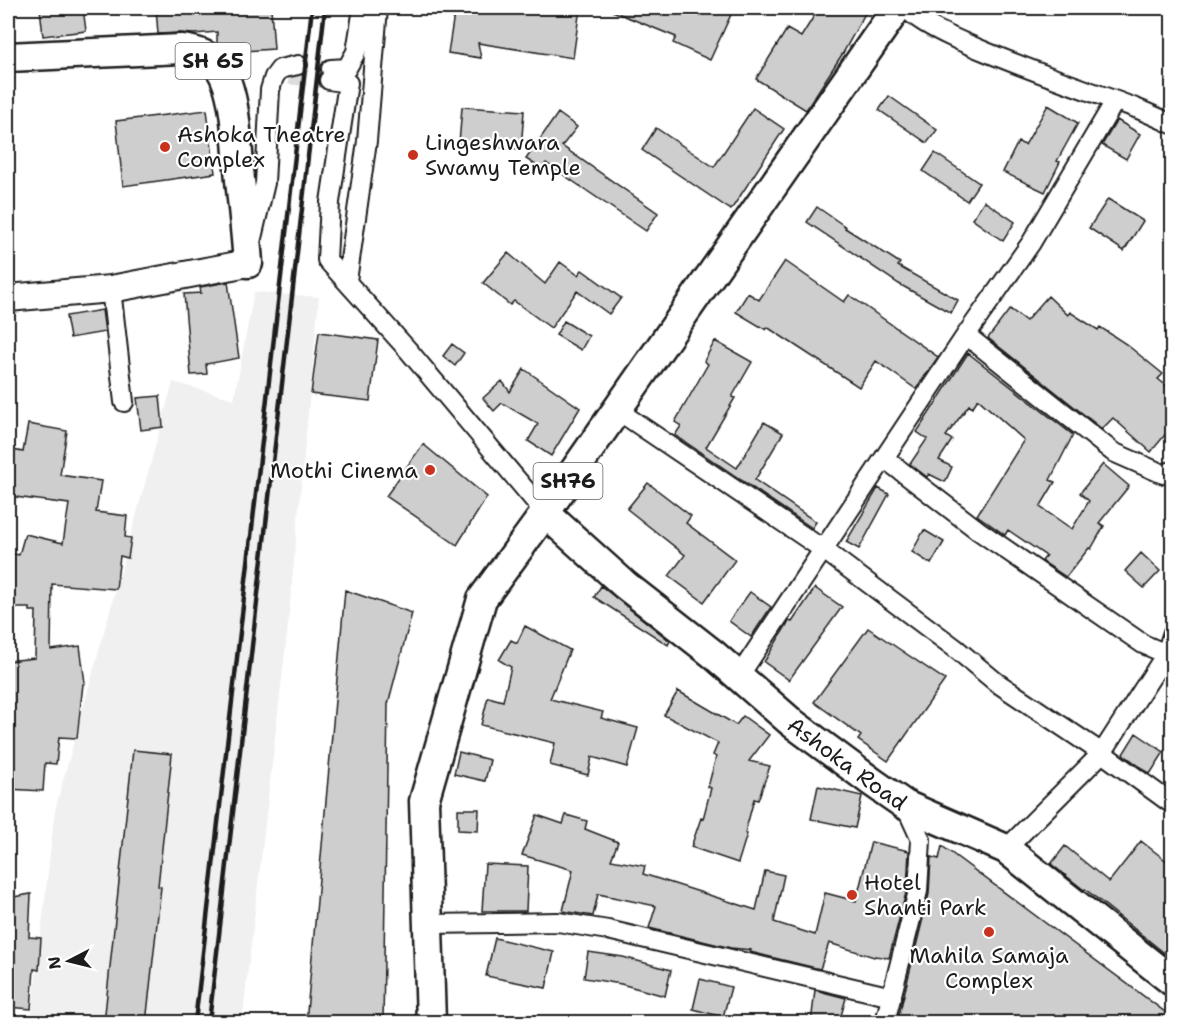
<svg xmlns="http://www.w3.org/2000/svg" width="1180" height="1030" viewBox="0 0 1180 1030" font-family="'Shantell Sans',sans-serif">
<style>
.built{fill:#f0f0f0}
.building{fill:#cecece;stroke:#1c1c1c;stroke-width:1.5}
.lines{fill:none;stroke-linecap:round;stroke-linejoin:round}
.minor-tunnel{stroke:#ddd;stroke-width:18;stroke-dasharray:18 9;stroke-linecap:butt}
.minor-casing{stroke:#1c1c1c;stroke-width:22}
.secondary-casing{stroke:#1c1c1c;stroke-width:30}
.primary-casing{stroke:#1c1c1c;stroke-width:33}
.minor{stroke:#fff;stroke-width:18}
.secondary{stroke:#fff;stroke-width:26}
.primary{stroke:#fff;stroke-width:28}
.rail{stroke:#1c1c1c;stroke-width:4.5}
.poi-dot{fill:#c8321e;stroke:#fff;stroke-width:2}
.labels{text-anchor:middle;stroke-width:4.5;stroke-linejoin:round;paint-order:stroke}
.shield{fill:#fff;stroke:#606060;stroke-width:1.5}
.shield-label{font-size:21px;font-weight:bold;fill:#1c1c1c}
.poi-label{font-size:22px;fill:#1c1c1c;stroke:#fff;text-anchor:start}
.street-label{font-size:22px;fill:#1c1c1c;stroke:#fff}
</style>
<rect width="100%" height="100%" fill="#fff"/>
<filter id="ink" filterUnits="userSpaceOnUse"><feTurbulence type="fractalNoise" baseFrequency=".0167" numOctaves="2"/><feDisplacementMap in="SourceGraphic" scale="12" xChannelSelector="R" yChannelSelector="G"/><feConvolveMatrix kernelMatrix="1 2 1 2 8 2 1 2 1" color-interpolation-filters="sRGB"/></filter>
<g filter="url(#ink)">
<path class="built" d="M254,292L319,297L287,635L242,1022H31L55,810L173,382L234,399Z"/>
<path class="building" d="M40,8H83L86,31L43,36Z
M156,8H271L274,49L227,52L217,44V32L194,34L180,33L158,34Z
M455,8H580L573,58L478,43L481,58L448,53Z
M605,8H734L710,60L673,43L676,37Z
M819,8H868L843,53L806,110L756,79L787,29L801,37Z
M889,96L937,130L927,143L879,110Z
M1048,105L1078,123L1057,161L1060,162L1045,192L1003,172L1018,142L1025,145Z
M462,107L524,111L521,149L459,144Z
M753,108L784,129L731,210L642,150L656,128L714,167Z
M207,110L215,173L123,186L116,121Z
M558,113L577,127L562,146L658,213L646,231L546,163L542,169L526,159Z
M1117,120L1140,134L1126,159L1102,145Z
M935,153L979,183L967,201L923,171Z
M1108,199L1143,221L1124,251L1089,228Z
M984,201L1015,222L1003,241L972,219Z
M817,207L846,227L845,228L900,263L898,266L958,300L951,313L899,284L807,222Z
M508,253L545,284L560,262L578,275L582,270L621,298L609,314L577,291L551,328L514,301L510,305L483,283Z
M785,261L844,302L849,295L938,357L916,389L876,361L859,387L767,327L766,330L736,312L748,293L759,300Z
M228,282L239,358L206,364L207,374L191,375L184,294L201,293L200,287Z
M1048,296L1068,315L1070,312L1098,330L1100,327L1126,344L1163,374L1158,379L1173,391V425L1151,452L1113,418L1102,429L988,338L1010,309L1026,321Z
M102,310L105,332L70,338L66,316Z
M564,321L589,336L581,350L556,335Z
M319,332L378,340L370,401L311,394Z
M715,341L752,362L732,397L735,398L706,447L737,468L764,422L783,433L755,480L816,522L812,528L675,435L681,426L675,422L708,364L704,361Z
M452,344L464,353L455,366L443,356Z
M968,353L1073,435L1050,480L1055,482L1040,507L1072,529L1089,501L1080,493L1103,464L1129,486L1099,523L1104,526L1091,549L1089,548L1066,577L1042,561L1046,556L1008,530L1005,535L977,515L1024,440L978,399L972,408L969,405L946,436L952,440L939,460L952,467L945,482L929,474L927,477L910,464L927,439L917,432Z
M524,369L580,408L551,456L528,441L538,424L502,403L494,411L483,398L502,381L510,392Z
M160,396L163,427L141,430L137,398Z
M28,424L67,431L60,475L101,481L96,512L127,516L125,537L131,538L128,558L120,556L116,589L52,584L51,650L80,646L85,683L83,684L77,738L59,737L56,764L45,763L43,791L8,789V661L35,658L36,611H30V608H8V553L19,555L25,534L63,543L69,504L8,496V449L23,452Z
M423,444L487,497L457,545L386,496Z
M648,483L691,516L686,523L735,560L704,602L669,576L685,555L627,509Z
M878,488L889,494L859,549L846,542Z
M924,530L944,542L931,564L912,552Z
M1141,553L1160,571L1144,588L1125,571Z
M601,586L670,641L668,645L594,597Z
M815,588L842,607L789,680L764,662L789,621L792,622Z
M345,590L412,613L388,704L383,1023H306Z
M750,592L771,607L751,637L729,621Z
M525,626L570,650L550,699L603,712L601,718L638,728L627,767L592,757L588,775L550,765L555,743L481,725L488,697L503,701L511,667L499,660L511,640L517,643Z
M868,628L945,680L888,761L858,740L861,736L814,702Z
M678,691L736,725L743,716L769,735L749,761L770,766L758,800L754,799L745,833L747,834L738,863L691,847L701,818L703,819L711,788L708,787L716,757L713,755L718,743L664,715Z
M1136,733L1164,752L1150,774L1123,754Z
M133,750L172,754L158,886L161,887L146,1023H104Z
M459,752L490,760L485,781L454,774Z
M818,786L862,796L855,828L811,819Z
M458,809H479L478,831L458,830Z
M537,815L563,824L566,815L587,821L585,829L618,842L611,860L645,866L643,874L756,910L765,871L784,875L774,922L815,935L825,893L856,901L871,842L909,851L907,889L889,958L875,956L874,957L829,943L820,969L750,952L751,950L731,948L649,928L656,906L598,894L593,916L563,911L573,870L522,855Z
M1141,841L1173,866V960L1085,889L1084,890L1051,864L1065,846L1109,882Z
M942,846L1173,1018V1023H897L929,894L931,857L939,859Z
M485,864L528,866L526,911H482Z
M31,894L29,937L41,938L39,970L34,969L31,1009L8,1007V898Z
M495,938L554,952L546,988L486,976Z
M588,952L623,957L671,970L665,996L621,984L584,978Z
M700,979L731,987L723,1017L693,1009Z
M815,990L846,998L839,1023H811Z"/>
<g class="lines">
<path class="minor-tunnel" d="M289,75L329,80"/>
<g class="minor-casing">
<path id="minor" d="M907,8C921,35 1100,94 1138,109C1150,114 1161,119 1172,124
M331,69L347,68L356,52L363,8
M329,80L348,83L330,202L327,260L408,350L545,513
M252,238L265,183L270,90L274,77L280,69L298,65
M347,281L367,141L378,8
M111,289L124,402
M966,335L1113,452L1163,474L1172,471
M617,410L824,550L955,648L996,682L1102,753L1006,849
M884,458L979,531L1143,644L1166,654
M1172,635L1166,654L1102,753L1172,804
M739,676L966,335L1031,243L1115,101
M428,924L558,922L608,930L892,997
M885,1022L918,891L921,840L905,805"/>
</g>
<g class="secondary-casing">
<path id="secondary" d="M8,298L111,289L248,263"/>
</g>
<g class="primary-casing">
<g id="primary">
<path d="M8,57L181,49C196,51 208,54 218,66C237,89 237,150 240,180C243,207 246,235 248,263"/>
<path id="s1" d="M545,513L625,585L713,654L791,722L872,782L905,805L1006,849L1172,981"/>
<path d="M431,1022L424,801L482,599L545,513L897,8"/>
</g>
</g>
<use href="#minor" class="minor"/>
<use href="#secondary" class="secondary"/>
<use href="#primary" class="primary"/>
<path class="rail" d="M195,1022L312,8
M209,1022L325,8"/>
</g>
</g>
<g class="poi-dot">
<circle cx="165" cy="147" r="6"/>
<circle cx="413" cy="155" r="6"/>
<circle cx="430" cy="470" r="6"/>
<circle cx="852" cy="895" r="6"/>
<circle cx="989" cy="932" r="6"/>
</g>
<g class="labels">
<g class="shield">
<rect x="175.5" y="43" width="75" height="36" rx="4.5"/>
<rect x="533.5" y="463" width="69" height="36" rx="4.5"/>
</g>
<g class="shield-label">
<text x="213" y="68">SH 65</text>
<text x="568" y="488">SH76</text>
</g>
<g class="poi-label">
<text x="177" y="142">Ashoka Theatre<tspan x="177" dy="25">Complex</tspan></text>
<text x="425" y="150">Lingeshwara<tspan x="425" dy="25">Swamy Temple</tspan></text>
<text x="418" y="478" text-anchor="end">Mothi Cinema</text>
<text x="864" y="890">Hotel<tspan x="864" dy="25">Shanti Park</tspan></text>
<text x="989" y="963" text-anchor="middle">Mahila Samaja<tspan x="989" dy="25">Complex</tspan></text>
</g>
<g class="street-label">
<text dy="8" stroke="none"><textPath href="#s1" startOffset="393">Ashoka Road</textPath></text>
</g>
</g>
<rect width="1180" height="1030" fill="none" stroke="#fff" stroke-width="30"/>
<rect x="15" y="15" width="1150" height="1000" fill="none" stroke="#1c1c1c" stroke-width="2" filter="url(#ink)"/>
<g transform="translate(69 961) rotate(263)" stroke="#ffffff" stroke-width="4.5" paint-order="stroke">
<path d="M0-4.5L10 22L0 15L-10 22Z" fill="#1c1c1c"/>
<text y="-9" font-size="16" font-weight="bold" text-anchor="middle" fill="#1c1c1c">N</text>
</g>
</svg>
